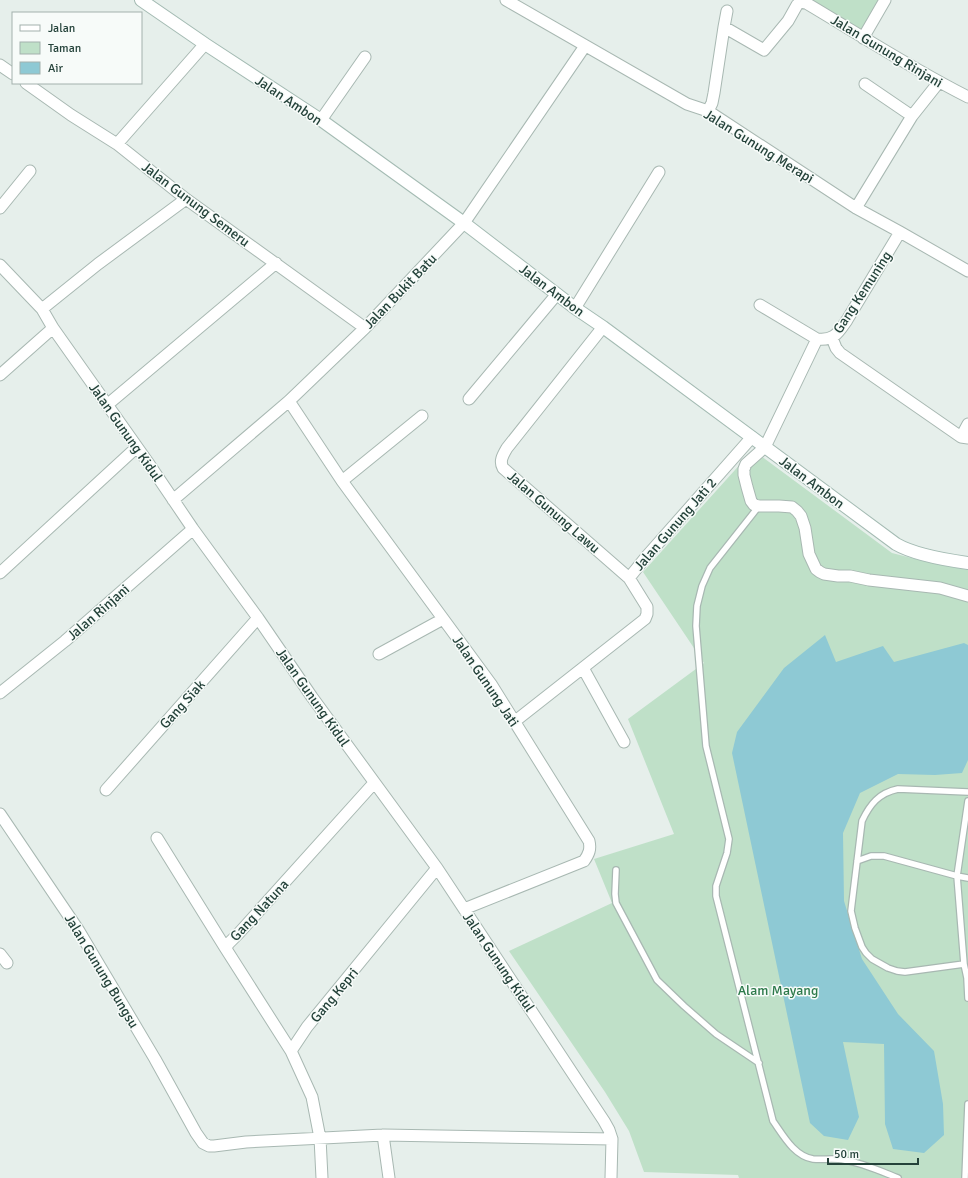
<svg xmlns="http://www.w3.org/2000/svg" width="968" height="1178" viewBox="0 0 968 1178" font-family="Signika,sans-serif">
<style>
.green{fill:#bfe0c8}
.water{fill:#8ec9d4}
.lines{fill:none;stroke-linecap:round;stroke-linejoin:round}
.lane-casing{stroke:#a8b8b2;stroke-width:8}
.street-casing{stroke:#a8b8b2;stroke-width:13}
.secondary-casing{stroke:#a4bbb3;stroke-width:14}
.lane{stroke:#fff;stroke-width:5.5}
.street{stroke:#fff;stroke-width:11}
.secondary{stroke:#fff;stroke-width:12}
.labels{text-anchor:middle;stroke-width:3;stroke-linejoin:round;paint-order:stroke}
.street-label{font-size:14px;fill:#24423a;stroke:#f7fbf9}
.park-label{font-size:14px;fill:#2d7a4b;stroke:#f7fbf9}
</style>
<rect width="100%" height="100%" fill="#e6efeb"/>
<path class="green" d="M808,0H881L863,32Z
M753,450L892,553L931,563L968,570V1178H739L738,1175L644,1172L629,1131L605,1092L509,951L612,903L594,859L674,834L628,719L704,663L643,572Z"/>
<path class="water" d="M825,635L836,662L883,646L894,662L964,643L968,645V760L962,773L935,775L898,774L860,793L843,833L844,901L862,959L898,1014L934,1051L943,1104L944,1135L924,1153L893,1149L885,1124L884,1044L843,1042L859,1117L848,1140L824,1136L810,1123L732,753L737,732L784,668Z"/>
<g class="lines">
<g class="lane-casing">
<path id="lane" d="M759,506L710,568L702,586L697,606L696,626L706,746L729,839L727,853L716,886V896L773,1121C783,1135 794,1156 813,1159C823,1160 834,1158 844,1160C863,1163 880,1171 898,1178
M968,801L957,876L964,964L967,978L968,998
M857,861L871,856H884L957,876L968,878
M616,870L615,894L616,903L657,980L684,1006L716,1034L759,1063
M964,964L905,972L897,971L888,968L872,959L866,953L862,947L855,928L851,911L862,821C870,804 879,793 898,789L968,792
M965,1178L968,1104"/>
</g>
<g class="street-casing">
<path id="street" d="M506,0L687,104L708,111L856,208L900,232L968,271
M724,27L727,11
M863,38L885,0
M0,65L13,74
M26,83L71,115L117,144L186,199L365,328
M865,84L912,116
M708,111L712,103L714,93L724,27L764,50L788,21L797,5L800,2L806,3C860,35 912,69 968,97
M321,120L365,57
M117,144L205,44
M0,208L30,171
M856,208L912,116L939,82
M0,265L42,309L53,328L149,464L193,529L258,618L312,697L437,868L604,1121L609,1130L612,1139L611,1178
M760,305L817,339C834,341 838,333 847,320L900,232
M575,308L659,172
M42,309L98,264L186,199
M603,327L507,448C503,455 499,461 503,468L629,578
M832,338L836,348L840,353L961,437L968,438
M817,339L765,447L746,464L744,469V475L747,487L751,501L754,505L759,506H779L792,507L797,511L801,516L805,528L809,554L816,569L820,572L824,574L838,576H850L869,580L940,588L968,596
M0,375L53,328
M469,399L557,294
M289,401L342,481L491,684L589,841C591,849 589,854 584,861L464,909
M107,405L276,263
M961,437L968,424
M342,481L422,416
M173,500L289,401L365,328L464,223L585,46
M0,573L137,447
M379,654L443,619
M583,668L624,742
M0,693L65,641L193,529
M514,722L645,619L647,614V607L629,578L646,557L752,437
M106,790L258,618
M0,814L79,931L155,1059L196,1133L203,1143L209,1146H214L246,1142L383,1135L612,1139
M157,838L226,949
M0,954L7,963
M291,1051L226,949L228,944L239,933L374,783
M383,1135L389,1178
M322,1178L320,1138L312,1097L291,1051L307,1027L437,868"/>
</g>
<g class="secondary-casing">
<path id="secondary" d="M141,0L205,44L321,120L464,223L575,308L603,327L896,544C915,555 946,560 968,563"/>
</g>
<use href="#lane" class="lane"/>
<use href="#street" class="street"/>
<use href="#secondary" class="secondary"/>
</g>
<g class="labels">
<g class="street-label">
<text transform="translate(887 51) rotate(31)" y="5">Jalan Gunung Rinjani</text>
<text transform="translate(289 100) rotate(34)" y="5">Jalan Ambon</text>
<text transform="translate(759 146) rotate(32)" y="5">Jalan Gunung Merapi</text>
<text transform="translate(196 204) rotate(37)" y="5">Jalan Gunung Semeru</text>
<text transform="translate(552 290) rotate(37)" y="5">Jalan Ambon</text>
<text transform="translate(400 291) rotate(-46)" y="5">Jalan Bukit Batu</text>
<text transform="translate(862 292) rotate(-57)" y="5">Gang Kemuning</text>
<text transform="translate(126 432) rotate(55)" y="5">Jalan Gunung Kidul</text>
<text transform="translate(812 482) rotate(37)" y="5">Jalan Ambon</text>
<text transform="translate(554 512) rotate(41)" y="5">Jalan Gunung Lawu</text>
<text transform="translate(675 524) rotate(-49)" y="5">Jalan Gunung Jati 2</text>
<text transform="translate(98 612) rotate(-41)" y="5">Jalan Rinjani</text>
<text transform="translate(486 681) rotate(56)" y="5">Jalan Gunung Jati</text>
<text transform="translate(313 697) rotate(55)" y="5">Jalan Gunung Kidul</text>
<text transform="translate(182 704) rotate(-48)" y="5">Gang Siak</text>
<text transform="translate(259 910) rotate(-47)" y="5">Gang Natuna</text>
<text transform="translate(499 962) rotate(56)" y="5">Jalan Gunung Kidul</text>
<text transform="translate(102 971) rotate(59)" y="5">Jalan Gunung Bungsu</text>
<text transform="translate(334 995) rotate(-50)" y="5">Gang Kepri</text>
</g>
<g class="park-label">
<text x="778" y="995">Alam Mayang</text>
</g>
</g>
<rect x="12" y="12" width="130" height="72" fill="#f7fbf9" stroke="#a3b1ad"/>
<rect x="20" y="25" width="20" height="6" fill="#ffffff" stroke="#a3b1ad"/>
<text x="48" y="32" font-size="12" fill="#24423a">Jalan</text>
<rect x="20" y="42" width="20" height="12" fill="#bfe0c8" stroke="#a3b1ad"/>
<text x="48" y="52" font-size="12" fill="#24423a">Taman</text>
<rect x="20" y="62" width="20" height="12" fill="#8ec9d4" stroke="#a3b1ad"/>
<text x="48" y="72" font-size="12" fill="#24423a">Air</text>
<path d="M828 1158v6h90v-6" fill="none" stroke="#24423a" stroke-width="2"/>
<text x="834" y="1158" font-size="12" fill="#24423a" stroke="#f7fbf9" stroke-width="3" paint-order="stroke">50 m</text>
</svg>
